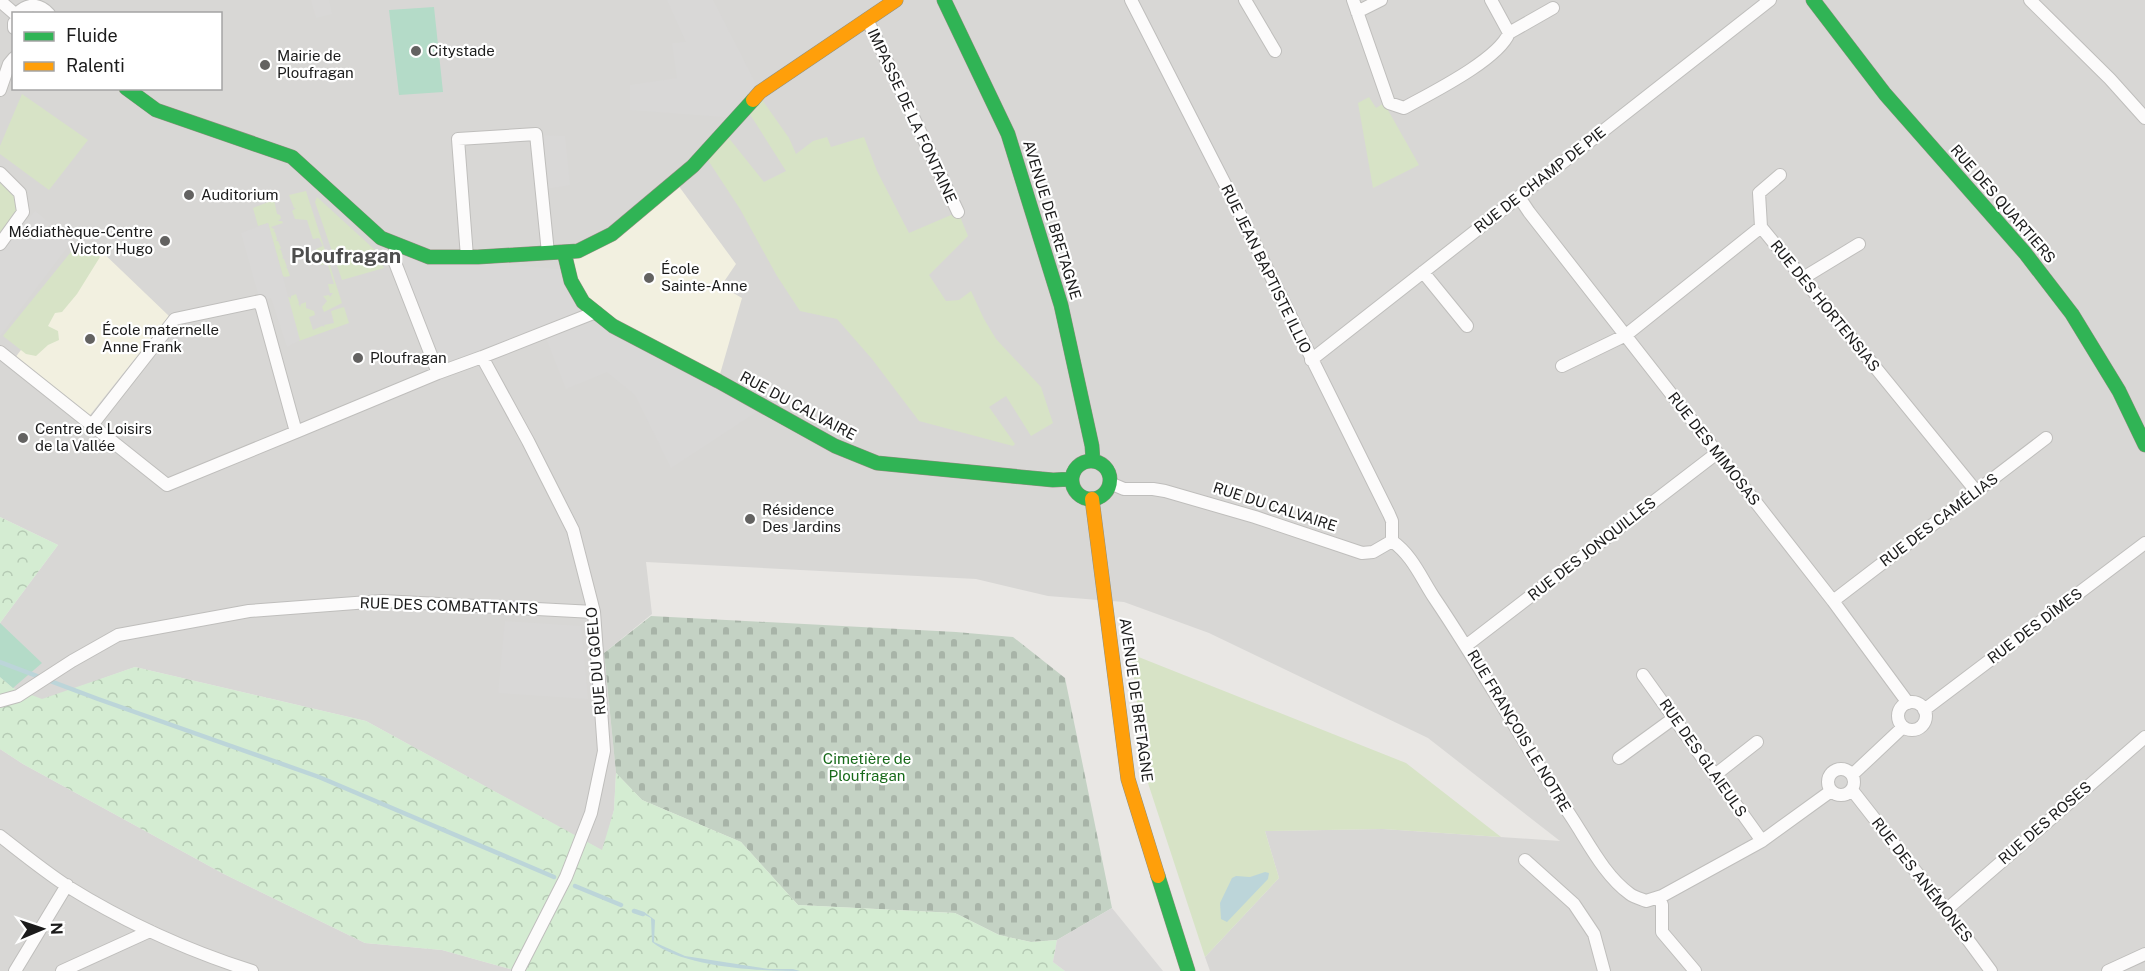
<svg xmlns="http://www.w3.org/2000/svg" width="2145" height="971" viewBox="0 0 2145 971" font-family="'Public Sans',sans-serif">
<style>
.residential{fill:#d8d7d5;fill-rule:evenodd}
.education{fill:#f2f0e0}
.grass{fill:#d7e3c6}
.cemetery{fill:url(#cemetery-stones)}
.park{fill:url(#park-crowns)}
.pitch{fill:#b4dbc8}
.parking{fill:#d9d8d7}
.water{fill:#bcd5d9}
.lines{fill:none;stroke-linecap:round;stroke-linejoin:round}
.stream{stroke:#bcd5d9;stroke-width:4.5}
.street-casing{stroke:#bfbebc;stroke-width:14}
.fast-casing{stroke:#90907f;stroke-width:15}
.slow-casing{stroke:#90907f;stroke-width:15}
.street{stroke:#fcfbfb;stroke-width:12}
.fast{stroke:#30b455;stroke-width:14}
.slow{stroke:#ff9f0a;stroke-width:14}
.poi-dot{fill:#636261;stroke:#fff;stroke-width:2}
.labels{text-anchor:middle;stroke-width:4.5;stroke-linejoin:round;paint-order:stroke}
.poi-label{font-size:15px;fill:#1b1b1b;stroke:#fff;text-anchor:start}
.street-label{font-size:15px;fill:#1b1b1b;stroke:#fff}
.park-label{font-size:15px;fill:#186a1a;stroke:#fff}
.district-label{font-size:21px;font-weight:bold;fill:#4e4e4e;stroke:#fff}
</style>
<defs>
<pattern id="cemetery-stones" width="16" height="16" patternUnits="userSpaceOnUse" patternTransform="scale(1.5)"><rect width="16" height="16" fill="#c4d2c4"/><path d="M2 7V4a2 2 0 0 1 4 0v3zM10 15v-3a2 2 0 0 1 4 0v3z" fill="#a8b4a8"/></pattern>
<pattern id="park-crowns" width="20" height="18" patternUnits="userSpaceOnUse" patternTransform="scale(1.5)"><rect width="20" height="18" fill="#d4ecd2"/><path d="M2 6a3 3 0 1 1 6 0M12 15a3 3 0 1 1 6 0" fill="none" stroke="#b5cab4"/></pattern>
</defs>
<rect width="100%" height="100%" fill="#e9e7e4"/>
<path class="residential" d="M0,0H2145V971H1210L1205,957L1279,878L1265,831L1383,829L1560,841L1428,738L1209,633L1124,602L1048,596L976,579L646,562L652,614L604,653L616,773L614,810L603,851L366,721L135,667L42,700L13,688L0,677V623L58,545L0,517ZM14,14H220V88H14Z
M0,749L23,764L222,873L365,943L442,950L517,971H0Z"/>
<path class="education" d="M675,181L736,264L721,286L742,298L718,381L597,313L568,270L578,251Z
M97,247L169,316L86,420L12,362Z"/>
<path class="grass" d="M22,94L88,140L49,190L0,154V146Z
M758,94L789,138L796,154L813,141L827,137L831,147L864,137L877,171L909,233L958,212L968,236L929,275L946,301L959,300L971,291L984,319L996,339L1041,387L1053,423L1031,436L1006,396L989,407L1015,444L1013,446L919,421L872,359L837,319L800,311L777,276L740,209L704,154L724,132L764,182L786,171L746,108Z
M1369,97L1376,108L1384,103L1419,165L1373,188L1358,103Z
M0,173L22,204L0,238Z
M306,191L342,303L324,312L322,307L327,301L323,296L329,295L330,297L333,293H330L328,284H334L327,262H325L326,264L321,265L319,258L321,257L318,256L316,249L323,246L319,238L313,239L307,220L295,219L292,211L296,208H294L289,195Z
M317,197L375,250L384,268L342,280L315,202Z
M274,200L277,214L280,215L281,218L278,221H282L283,223L271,227L275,230L273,231L275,232L277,239L276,241H278L281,248L279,250H281L283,257L282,258L284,259L287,267L285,268H287L290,276L285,277L283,276L268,223L258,226L253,208Z
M79,242C86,248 93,250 100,257L77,294L62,312L55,313L48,326L58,331L59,340L48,345L36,356L26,354L3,336Z
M296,294L299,303L297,305L299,304L300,307L301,304L306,302V308L314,311L315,315L309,317L313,330L322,326L325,327L324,325L334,323L331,311L344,307L349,323L299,341L287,297H289L291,299V296Z
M1131,654L1406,763L1501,837L1383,829L1265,831L1279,878L1205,957L1146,777Z"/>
<path class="cemetery" d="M651,616L956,632L1013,637L1065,678L1112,908L1057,940L1031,942L999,935L955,913L798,905L741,842L642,800L616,773L604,653Z"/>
<path class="park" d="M0,517L58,545L0,623Z
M135,667L366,721L602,850L614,810L616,773L642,800L741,842L798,905L955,913L999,935L1031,942L1057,940L1053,962L1065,971H517L442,950L365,943L222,873L23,764L0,749V677L13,688L42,699Z"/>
<path class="pitch" d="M434,7L443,92L399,95L389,10Z
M0,623L42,663L13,688L0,677Z"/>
<path class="parking" d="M311,0H329L332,14L316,18Z
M667,0H713L760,92L736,118L630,110V85L677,78L672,43L686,42Z
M530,135L565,136L570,185L535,191Z
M35,211L72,241L0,336V253Z
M268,223L300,340L287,347L271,298L260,301L241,233Z
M396,244L429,257L568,270L583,302L764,407L671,468L635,395L607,372L566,389L544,333L438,373Z
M505,621L581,626L588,699L498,693Z
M1112,908L1163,971H1065L1053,962L1057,940Z"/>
<path class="water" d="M1265,872L1269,873L1268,879L1227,922L1221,919L1220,903L1232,878L1236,876L1250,877Z
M644,912L655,920L654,942L685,956L769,969H793L800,971C760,971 685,968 652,942L651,918L643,914Z"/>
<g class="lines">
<path class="stream" d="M0,662L98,699L319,777L554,877
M575,886L621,905
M634,911L643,914"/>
<g class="street-casing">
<path id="street" d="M1131,0L1225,184L1389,514L1392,521V541
M1245,0L1275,51
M1353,0L1389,103L1404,108C1431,93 1498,60 1509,33L1491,0
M2030,0L2110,79L2145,118
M0,1L15,14
M1357,12L1381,0
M17,14C27,3 39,3 49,14
M867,19L958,212
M14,23V28
M1509,33L1553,8
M0,90L9,64L14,58
M0,173L20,193L23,212L0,244
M1519,197L1529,212L1833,601L1908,703
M1761,227L1759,193L1780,175
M396,244L394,260L438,373
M467,257L458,139L536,134L548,253
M1423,272L1467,326
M1803,278L1859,244
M0,352L167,485L296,432
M482,357L528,441L573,530L594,612L604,751L591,813L566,877L518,971
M1311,360L1770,0
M1562,366L1626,335L1761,227L1976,491
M92,425L175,319L260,301L296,432L438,373L482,357L596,312
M1110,483L1124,489H1153L1165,491L1255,517L1362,553L1373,552L1392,541
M1392,541C1413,556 1421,578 1435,599C1483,670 1525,746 1572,818C1589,844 1605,876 1630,894C1634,897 1641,899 1646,901L1662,896L1762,841L1831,791
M1833,601L2046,438
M1467,645L1717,453
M1643,675L1762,841
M0,701L18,696L72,661L118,635L249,611L382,601L594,612
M1898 716a14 14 0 1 1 28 0a14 14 0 1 1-28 0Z
M1924,710L2145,543
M1619,758L1674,718
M1828 782a13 13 0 1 1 26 0a13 13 0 1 1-26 0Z
M1715,775L1757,742
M1852,775L1903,727
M1852,790L1946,910L1991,971
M0,836C22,853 44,871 67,886C123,921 189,951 252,971
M1525,860L1574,904L1594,934L1604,971
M1659,897L1662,905V932L1695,971
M1946,910L2145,737
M15,971L67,885
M62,971L150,931
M2108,971L2145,954"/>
</g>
<g class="fast-casing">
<path id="fast" d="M944,0L1008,134L1061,305L1092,446L1093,461
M1813,0L1885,94L2025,253L2072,314L2119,391L2145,445
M126,88L156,110L292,157L381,238L429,257H478L578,251L612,234L693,166L753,100
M564,252L571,281L583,302L613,326L718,381L835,446L877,463L1053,480L1072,479
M1072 480a19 19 0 1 1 38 0a19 19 0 1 1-38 0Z
M1158,876L1188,971"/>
</g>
<g class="slow-casing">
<path id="slow" d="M753,100L760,92L896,0
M1092,499L1128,779L1158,876"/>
</g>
<use href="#street" class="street"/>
<use href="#fast" class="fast"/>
<use href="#slow" class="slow"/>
</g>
<g class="poi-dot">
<circle cx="416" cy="51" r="6"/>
<circle cx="265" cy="65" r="6"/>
<circle cx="189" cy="195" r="6"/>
<circle cx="165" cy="241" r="6"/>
<circle cx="649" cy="278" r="6"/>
<circle cx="90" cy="339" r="6"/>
<circle cx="358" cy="358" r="6"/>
<circle cx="23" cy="438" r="6"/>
<circle cx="750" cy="519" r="6"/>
</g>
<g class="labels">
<g class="poi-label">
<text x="428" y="56">Citystade</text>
<text x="277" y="61">Mairie de<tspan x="277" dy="17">Ploufragan</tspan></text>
<text x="201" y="200">Auditorium</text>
<text x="153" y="237" text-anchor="end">Médiathèque-Centre<tspan x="153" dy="17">Victor Hugo</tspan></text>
<text x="661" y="274">École<tspan x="661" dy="17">Sainte-Anne</tspan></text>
<text x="102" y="335">École maternelle<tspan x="102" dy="17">Anne Frank</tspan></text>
<text x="370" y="363">Ploufragan</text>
<text x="35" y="434">Centre de Loisirs<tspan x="35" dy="17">de la Vallée</tspan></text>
<text x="762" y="515">Résidence<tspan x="762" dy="17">Des Jardins</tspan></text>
</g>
<g class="street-label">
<text transform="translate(912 116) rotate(65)" y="5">IMPASSE DE LA FONTAINE</text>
<text transform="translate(1540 180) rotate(-38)" y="5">RUE DE CHAMP DE PIE</text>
<text transform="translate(2003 204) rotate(49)" y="5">RUE DES QUARTIERS</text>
<text transform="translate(1052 220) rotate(73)" y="5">AVENUE DE BRETAGNE</text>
<text transform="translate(1266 269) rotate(64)" y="5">RUE JEAN BAPTISTE ILLIO</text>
<text transform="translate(1825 306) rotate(51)" y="5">RUE DES HORTENSIAS</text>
<text transform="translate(798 406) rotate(28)" y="5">RUE DU CALVAIRE</text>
<text transform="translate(1714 449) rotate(52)" y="5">RUE DES MIMOSAS</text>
<text transform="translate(1275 507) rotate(18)" y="5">RUE DU CALVAIRE</text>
<text transform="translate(1939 520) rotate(-37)" y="5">RUE DES CAMÉLIAS</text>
<text transform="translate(1592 549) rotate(-38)" y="5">RUE DES JONQUILLES</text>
<text transform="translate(449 606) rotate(2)" y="5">RUE DES COMBATTANTS</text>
<text transform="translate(2035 626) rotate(-37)" y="5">RUE DES DÎMES</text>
<text transform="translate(596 661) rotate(-95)" y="5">RUE DU GOELO</text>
<text transform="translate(1136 700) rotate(82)" y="5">AVENUE DE BRETAGNE</text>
<text transform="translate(1519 731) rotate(59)" y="5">RUE FRANÇOIS LE NOTRE</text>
<text transform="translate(1703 758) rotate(55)" y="5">RUE DES GLAIEULS</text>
<text transform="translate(2045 823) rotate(-41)" y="5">RUE DES ROSES</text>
<text transform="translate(1922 880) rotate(52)" y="5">RUE DES ANÉMONES</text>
</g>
<g class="park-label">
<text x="867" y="764">Cimetière de<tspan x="867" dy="17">Ploufragan</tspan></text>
</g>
<g class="district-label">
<text x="346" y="263">Ploufragan</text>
</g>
</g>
<rect x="12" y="12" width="210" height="78" fill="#ffffff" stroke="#a4a4a4" stroke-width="1.5"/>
<rect x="24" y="32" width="30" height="9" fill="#30b455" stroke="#a4a4a4" stroke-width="1.5"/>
<text x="66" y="42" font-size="18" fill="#1b1b1b">Fluide</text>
<rect x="24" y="62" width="30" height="9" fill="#ff9f0a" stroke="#a4a4a4" stroke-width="1.5"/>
<text x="66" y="72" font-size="18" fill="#1b1b1b">Ralenti</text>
<g transform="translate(42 929) rotate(88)" stroke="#ffffff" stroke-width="4.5" paint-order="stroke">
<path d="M0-4.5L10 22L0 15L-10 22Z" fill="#1b1b1b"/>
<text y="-9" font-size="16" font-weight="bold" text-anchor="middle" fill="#1b1b1b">N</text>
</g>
</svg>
